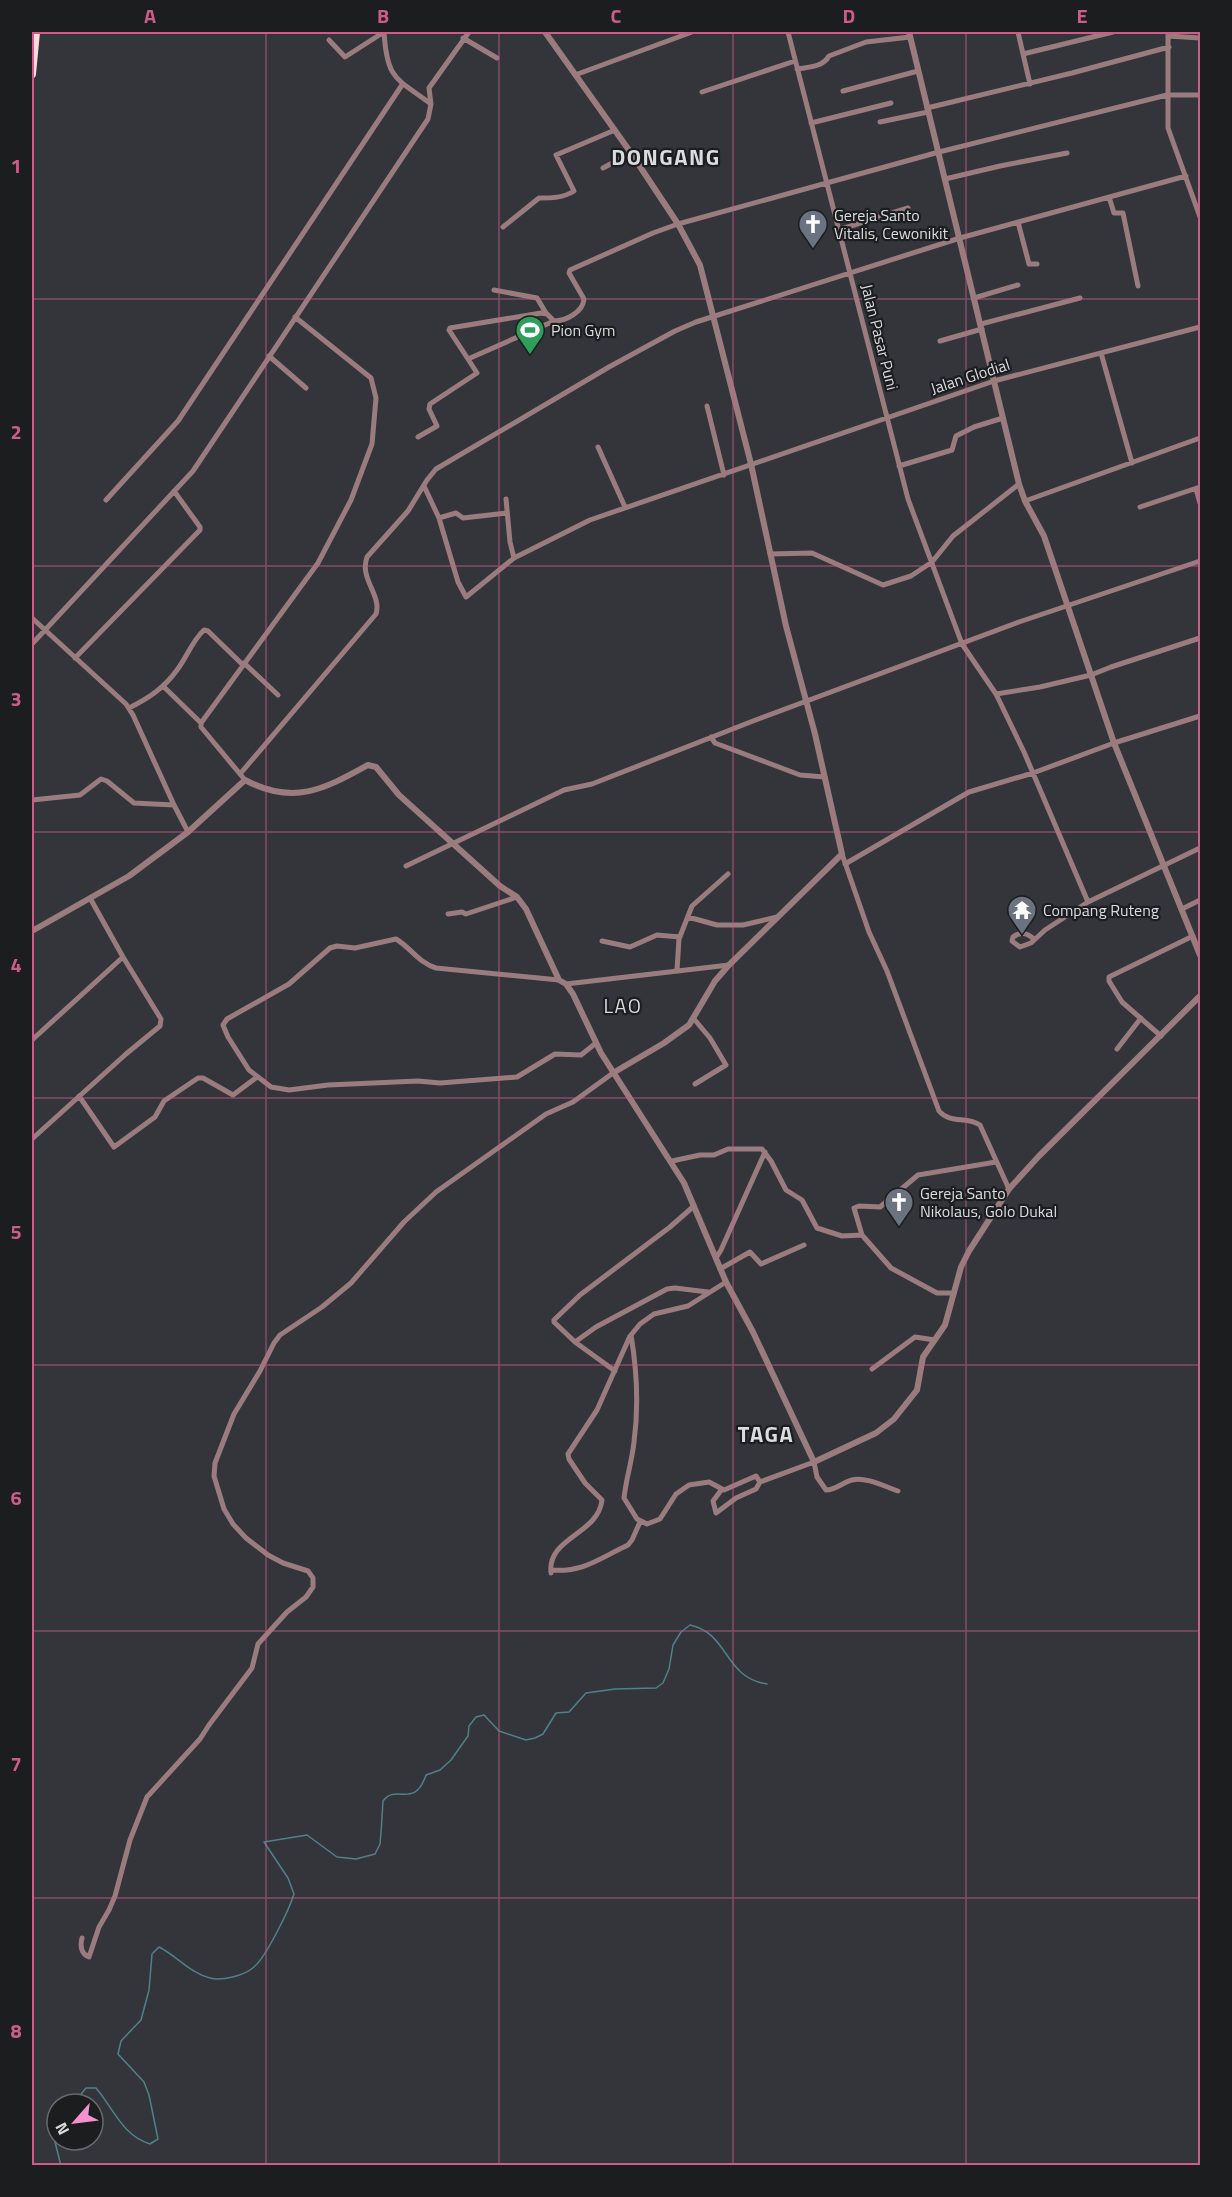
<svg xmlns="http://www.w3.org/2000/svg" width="1232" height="2197" viewBox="0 0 1232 2197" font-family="'Titillium Web',sans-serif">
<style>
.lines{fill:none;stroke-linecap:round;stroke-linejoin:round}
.stream{stroke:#50808c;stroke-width:1.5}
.minor{stroke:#9b7c7e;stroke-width:5}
.tertiary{stroke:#9b7c7e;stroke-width:6}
.trunk{stroke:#fbd9dc;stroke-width:8}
.grid{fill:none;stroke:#cb5d89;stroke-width:1.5;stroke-opacity:0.55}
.labels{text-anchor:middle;stroke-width:4.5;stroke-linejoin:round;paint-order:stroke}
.poi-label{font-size:16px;fill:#dbdcdf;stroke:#1c1d1f;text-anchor:start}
.street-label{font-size:16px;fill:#dbdcdf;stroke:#1c1d1f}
.quarter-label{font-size:20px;letter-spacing:1.5px;fill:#dbdcdf;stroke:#1c1d1f}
.district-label{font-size:22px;font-weight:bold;letter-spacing:1.5px;fill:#dbdcdf;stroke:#1c1d1f}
.neatline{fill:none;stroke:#cb5d89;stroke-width:2}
.grid-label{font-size:20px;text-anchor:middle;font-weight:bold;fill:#cb5d89}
</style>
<rect width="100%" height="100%" fill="#33353b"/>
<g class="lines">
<path class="stream" d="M73,2104L86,2088H96C114,2109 122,2135 150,2144L158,2139L149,2095L144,2082L118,2054L121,2041L141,2020L149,1990L152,1954L159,1947C177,1956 190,1973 210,1978C222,1981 244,1976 254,1967C266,1957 289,1910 294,1894L288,1878L264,1842L307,1835L337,1857L356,1859L375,1854L380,1844L381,1833L383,1801C396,1783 414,1810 426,1775L440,1770L451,1760L468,1736L469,1726L476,1717L484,1715L499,1731L526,1740L535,1738L543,1734L556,1713L569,1712L586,1693L615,1689L656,1688L663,1683L669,1669L673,1645L681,1632L690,1625C729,1633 724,1678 767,1684
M57,2128L54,2138L61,2166"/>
<path class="minor" d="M788,32L908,499L962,644L996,694L1024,752L1088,902
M1018,32L1023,54
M1168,32V128L1200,217
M1168,36L1200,38
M463,38L497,58
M329,40L345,57L384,32
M797,69C809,67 823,67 829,56L866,42L910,37
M575,75L692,32
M1030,84L1023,54L1113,32
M843,91L918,71
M702,92L795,61
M431,104L429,88L469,32
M927,108L1072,73L1169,47
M880,122L928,112
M811,123L891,103
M603,168L631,153
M945,179L1000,166L1067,153
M1109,197L1114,213H1123L1138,286
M1018,222L1029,264H1037
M503,227L539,198C552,198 563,198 574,191L556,155L615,130
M838,230L908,208
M494,290L537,298L546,313
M974,298L1018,285
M981,324L1080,298
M940,341L982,329
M1101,353L1132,463
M269,356L306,388
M468,359L449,330L450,328L541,313L547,314L554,321
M707,406L724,475
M418,437L437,426L429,409L430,404L477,373L468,359L554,321C566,321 583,312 584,299L569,273L570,270L653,233L678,224L939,152L1167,95H1200
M598,447L625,507
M899,466L952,450L956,436L974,427L1003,418
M424,486L439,518L458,582L466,597L514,558L590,520L994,381L1200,327
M1196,489L1200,503
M506,499L510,542L514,558
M106,500L178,421L402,85
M1025,501L1200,438
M1140,507L1200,487
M439,518L456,513L463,518L507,513
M770,554L812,553L883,585L911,576L932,562L953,536L1019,484
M32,618L126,704L133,715L174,805L188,832
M32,644L193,471L428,119L431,104C396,78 387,80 384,32
M75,658L200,530V527L174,491
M244,663L278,695
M163,686L201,723
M996,694L1040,687L1091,675L1111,667L1200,638
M129,708C149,698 164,688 177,670C187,657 192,641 204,630L208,631L243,665
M711,737L715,743L800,775L825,777
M240,774L376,614C382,595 359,579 367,557L408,511L427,480L436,469L609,367L675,331L696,322L960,238L1186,176
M245,780L201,727V723L318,563L351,500L372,444L376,398L371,378L295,317
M32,800L80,795L101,779L107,781L134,803L174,805
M842,854L869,932L887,971L939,1111C950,1124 967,1116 980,1125L1009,1189
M845,864L969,792L1033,773L1114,743L1200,716
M406,866L564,790L592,784L753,721L1019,622L1200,561
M1182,909L1200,900
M448,914L462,912L466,914L517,897
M688,917L717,925H743L777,917
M1034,939C1027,933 1021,931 1013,937L1012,941L1020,947L1031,943L1045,930L1088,902L1200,848
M602,941L630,947L657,935L680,937
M677,970L679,939L692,906L728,874
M559,980L436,968C419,963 411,948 396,939L355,948L337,946L330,948L289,984L227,1019L223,1025L228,1037L249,1070L271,1087L289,1090L328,1085L418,1081L440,1083L517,1077L555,1054L581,1055L596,1043
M566,984L729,965
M694,1019L710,1038L726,1065L695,1084
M1161,1036L1122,1002L1109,981V977L1193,936
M32,1040L123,957L90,898
M1117,1049L1141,1018
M79,1096L114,1147L155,1117L164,1101L198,1078H203L233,1095L257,1077
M32,1139L126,1054L160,1026L161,1019L123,957
M672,1161L700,1155H714L728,1149H762L771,1161L786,1190L802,1200L817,1228L842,1236L862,1235
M716,1258L721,1250L765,1152
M720,1269L750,1252L761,1264L804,1245
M726,1282L688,1306L654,1314L640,1324L631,1335C637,1371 639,1405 634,1442C632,1461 626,1479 624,1498L637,1519L647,1524L660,1519L676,1494L689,1485L709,1482L724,1490L756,1476L760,1482
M954,1293H937L891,1268L862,1235L854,1208L859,1206L880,1207L918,1175L996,1162
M575,1342L596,1327L667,1289L675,1288L708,1292
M872,1369L915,1337L935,1340
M615,1371L575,1342L554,1322V1320L580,1295L670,1227L694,1206
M722,1489L713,1501L716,1513L736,1498L756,1489L760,1482L814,1462L817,1477L826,1490C836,1490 843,1482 852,1480C865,1476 886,1487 898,1491
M551,1570C583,1573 600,1558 628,1545L632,1540L640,1522
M551,1573C547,1537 598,1535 602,1500L585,1483L569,1459L568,1454L597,1410L630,1336
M82,1938C80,1946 81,1954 89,1957L99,1927L109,1910L115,1896L130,1840L147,1797L200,1739L209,1725L252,1668L258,1644L287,1612L306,1597L313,1587V1578L308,1571L283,1563L268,1555L246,1538L233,1524L224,1509L214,1476L215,1463L234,1414L260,1371L274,1343L280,1335L322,1307L351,1283L404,1222L436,1192L546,1114L573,1102L613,1073"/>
<path class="tertiary" d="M545,32L631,153L678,224L700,265L751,464L786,626L815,734L842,854L729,965L715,981L689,1025L664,1043L613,1073
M909,32L1019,484L1025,501L1044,536L1114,743L1200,955
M32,931L129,876L188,832L245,780C294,806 324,789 368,765L376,767L399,795L500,886L517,897L526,909L559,980L566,984L573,994L601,1053L684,1183L726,1282L753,1332L814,1462L876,1433L894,1419L917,1390L923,1357L945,1325L961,1267L969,1251L1009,1189L1039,1156L1200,996"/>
<path class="trunk" d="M32,74L36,32"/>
</g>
<path class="grid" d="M266,32V2166M499,32V2166M733,32V2166M966,32V2166M32,299H1200M32,566H1200M32,832H1200M32,1098H1200M32,1365H1200M32,1631H1200M32,1898H1200"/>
<defs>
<g id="church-pin" transform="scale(1.5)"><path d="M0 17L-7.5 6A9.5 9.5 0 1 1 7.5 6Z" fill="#6b7280" stroke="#1c1d1f"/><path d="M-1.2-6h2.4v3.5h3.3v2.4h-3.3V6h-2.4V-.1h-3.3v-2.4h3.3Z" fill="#fff"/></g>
<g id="stadium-pin" transform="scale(1.5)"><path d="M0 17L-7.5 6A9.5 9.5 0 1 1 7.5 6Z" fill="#2e9e5b" stroke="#1c1d1f"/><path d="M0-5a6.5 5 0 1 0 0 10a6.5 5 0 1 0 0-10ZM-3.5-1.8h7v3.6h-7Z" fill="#fff"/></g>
<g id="temple-pin" transform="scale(1.5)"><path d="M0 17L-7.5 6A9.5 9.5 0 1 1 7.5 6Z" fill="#6b7280" stroke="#1c1d1f"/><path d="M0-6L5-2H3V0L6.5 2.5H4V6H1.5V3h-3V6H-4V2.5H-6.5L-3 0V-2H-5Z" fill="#fff"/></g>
</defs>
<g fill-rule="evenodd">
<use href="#church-pin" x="813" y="224"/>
<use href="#stadium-pin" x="530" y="330"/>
<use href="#temple-pin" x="1022" y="910"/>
<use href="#church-pin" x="899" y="1202"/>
</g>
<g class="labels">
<g class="poi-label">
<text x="834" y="221">Gereja Santo<tspan x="834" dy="18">Vitalis, Cewonikit</tspan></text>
<text x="551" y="336">Pion Gym</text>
<text x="1043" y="916">Compang Ruteng</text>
<text x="920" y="1199">Gereja Santo<tspan x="920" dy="18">Nikolaus, Golo Dukal</tspan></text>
</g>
<g class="street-label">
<text transform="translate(880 337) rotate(76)" y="6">Jalan Pasar Puni</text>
<text transform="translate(970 376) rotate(-18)" y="6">Jalan Glodial</text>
</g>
<g class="quarter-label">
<text x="623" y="1013">LAO</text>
</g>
<g class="district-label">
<text x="666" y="165">DONGANG</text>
<text x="766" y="1442">TAGA</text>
</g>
</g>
<rect width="1232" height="2197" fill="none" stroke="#1c1d1f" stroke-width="66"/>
<g transform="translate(75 2122) rotate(242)"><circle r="28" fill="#1c1d1f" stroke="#68696c" stroke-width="1.5"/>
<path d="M0-4.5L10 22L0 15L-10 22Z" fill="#f591d1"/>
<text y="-9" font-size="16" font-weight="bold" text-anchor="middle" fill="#dbdcdf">N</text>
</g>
<rect x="33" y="33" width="1166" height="2131" class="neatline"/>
<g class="grid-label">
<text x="150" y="23">A</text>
<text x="383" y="23">B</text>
<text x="616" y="23">C</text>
<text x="849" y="23">D</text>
<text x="1082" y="23">E</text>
<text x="16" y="173">1</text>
<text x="16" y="439">2</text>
<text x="16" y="706">3</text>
<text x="16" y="972">4</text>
<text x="16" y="1239">5</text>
<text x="16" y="1505">6</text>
<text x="16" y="1771">7</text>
<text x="16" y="2038">8</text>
</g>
</svg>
